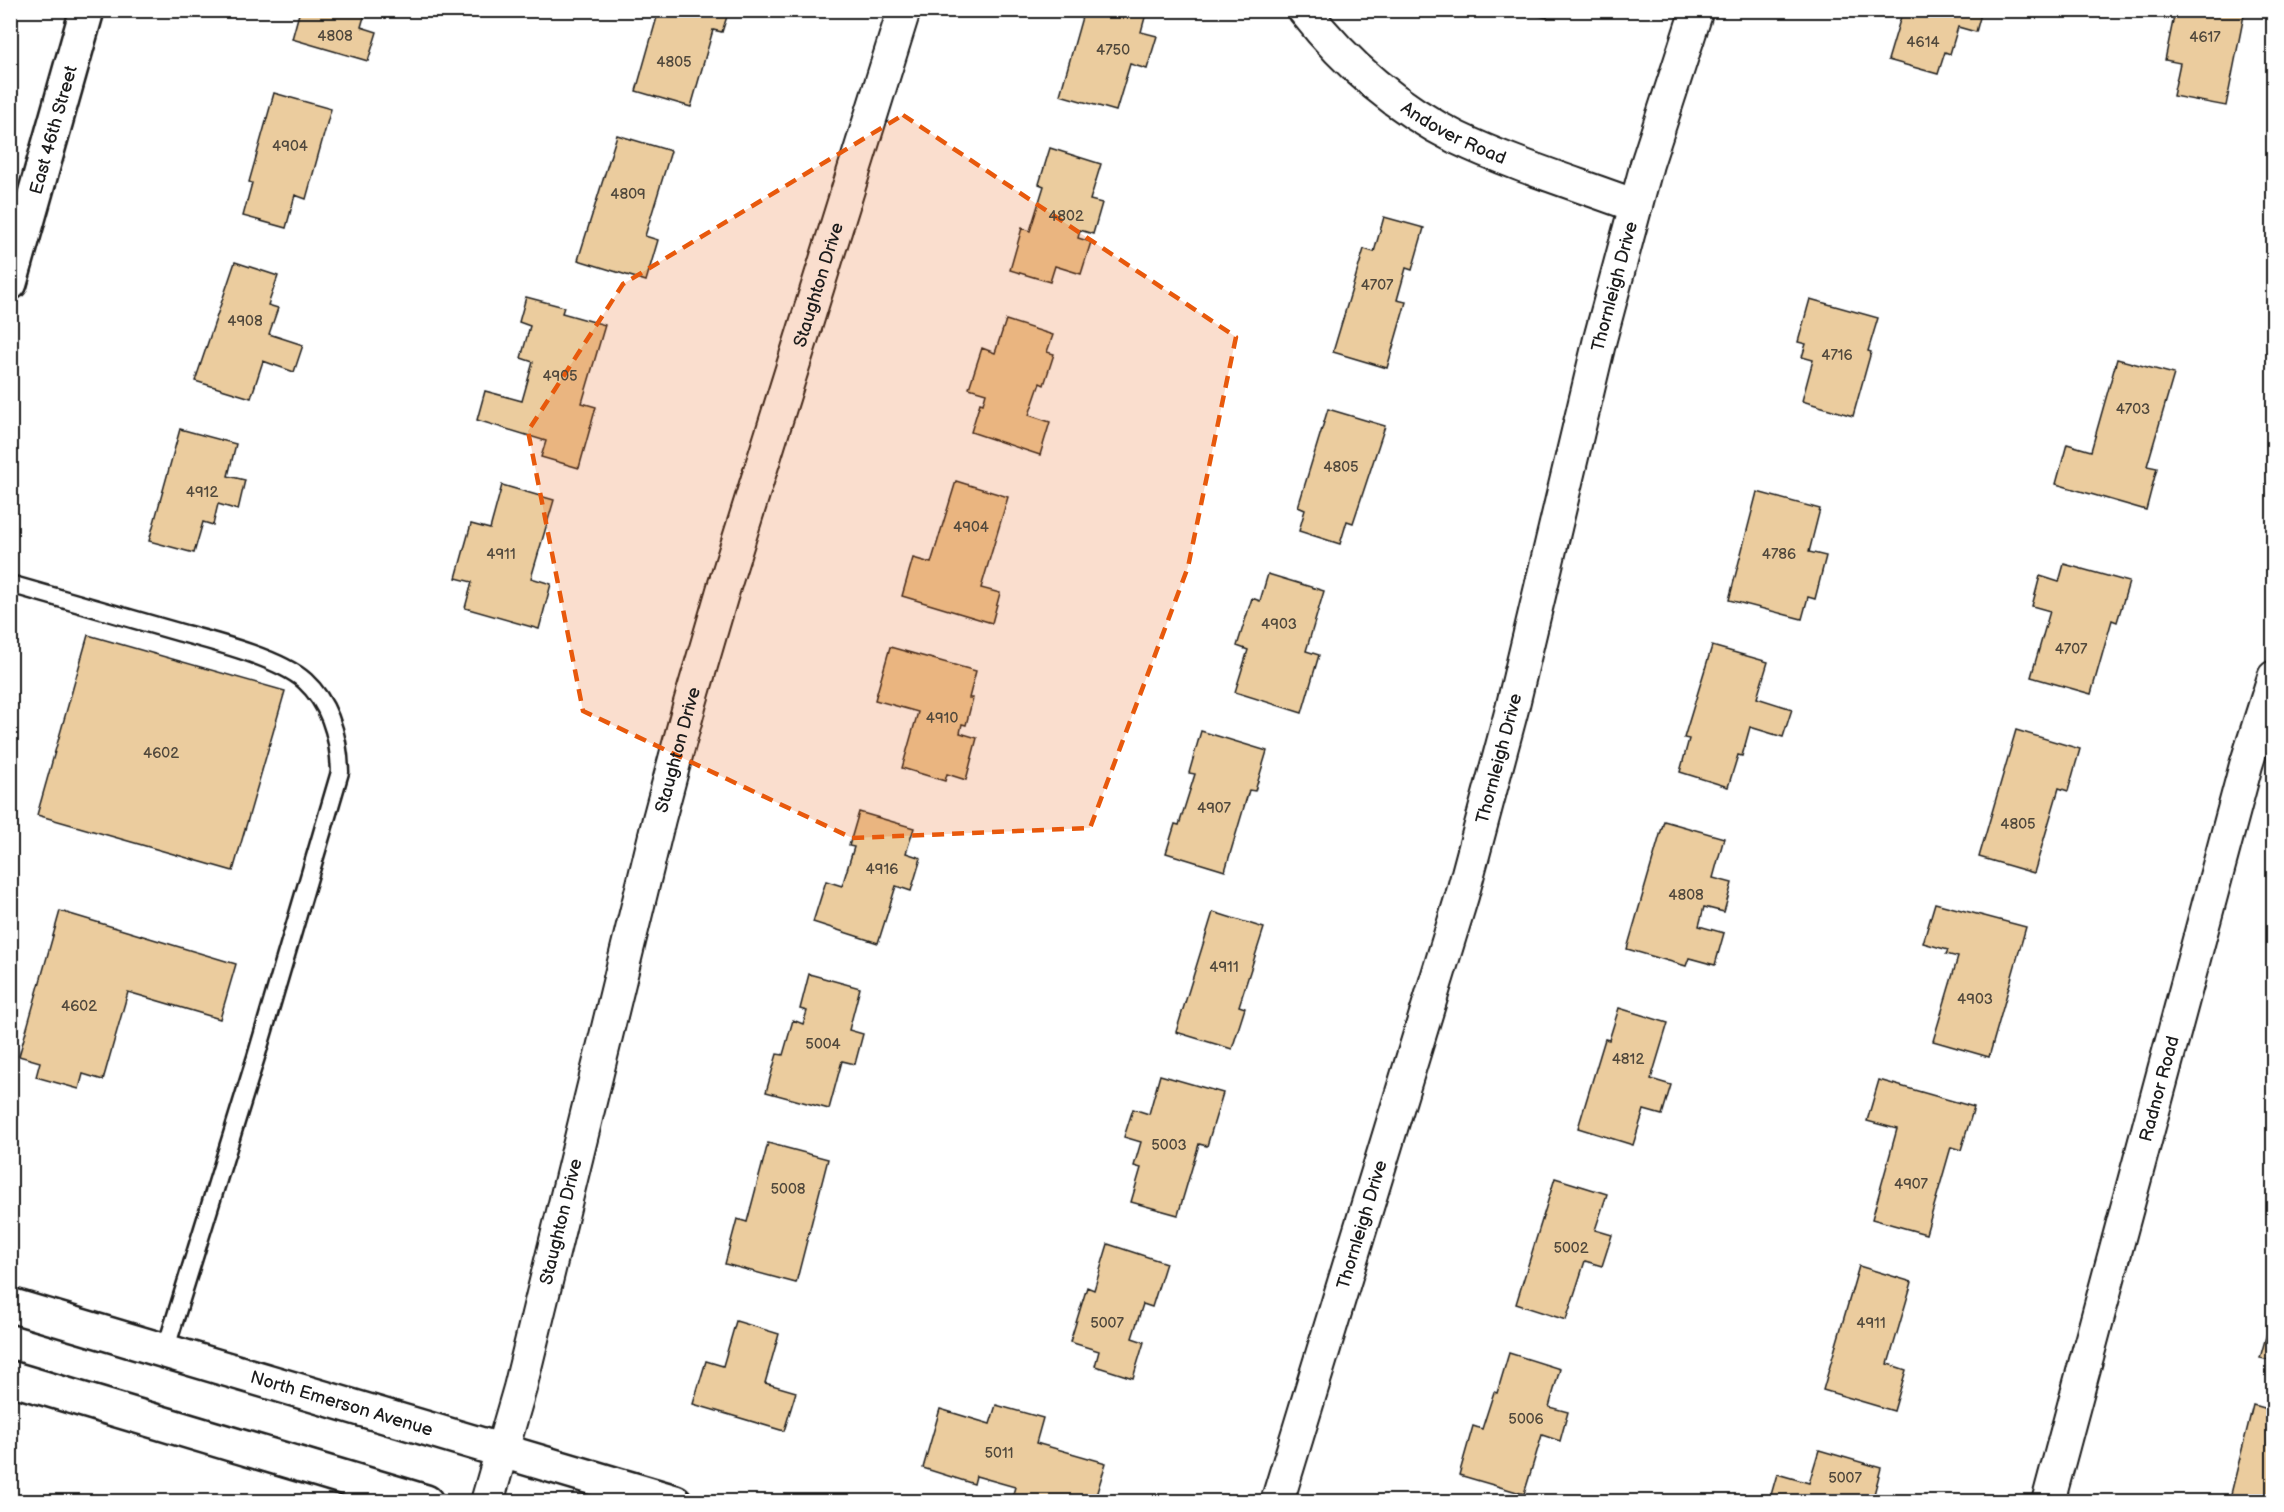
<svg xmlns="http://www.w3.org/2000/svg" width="2284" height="1512" viewBox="0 0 2284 1512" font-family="'Balsamiq Sans',sans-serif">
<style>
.building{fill:#ebcc9e;stroke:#1c1c1c;stroke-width:1.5}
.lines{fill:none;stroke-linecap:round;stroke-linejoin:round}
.service-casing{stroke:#1c1c1c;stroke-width:21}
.minor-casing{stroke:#1c1c1c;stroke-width:36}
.secondary-casing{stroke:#1c1c1c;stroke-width:38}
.primary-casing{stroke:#1c1c1c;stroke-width:38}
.service{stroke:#fff;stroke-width:16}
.minor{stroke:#fff;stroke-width:32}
.secondary{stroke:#fff;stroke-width:33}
.primary{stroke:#fff;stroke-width:33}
.marked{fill:#e8590c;fill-opacity:0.2;stroke:#e8590c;stroke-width:4.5;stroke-dasharray:12 8;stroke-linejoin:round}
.labels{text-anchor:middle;stroke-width:6;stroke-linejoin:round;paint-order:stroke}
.number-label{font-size:15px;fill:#50483c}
.street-label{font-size:18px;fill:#1c1c1c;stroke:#fff}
</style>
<rect width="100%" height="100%" fill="#fff"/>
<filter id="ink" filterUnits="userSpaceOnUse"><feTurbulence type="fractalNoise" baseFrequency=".0167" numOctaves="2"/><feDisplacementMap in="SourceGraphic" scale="12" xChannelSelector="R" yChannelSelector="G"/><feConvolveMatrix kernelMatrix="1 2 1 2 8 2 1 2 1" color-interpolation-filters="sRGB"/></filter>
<g filter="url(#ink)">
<path class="building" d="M300,10H366L361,27L377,32L368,61L292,39Z
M659,10H729L722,32L713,30L691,107L636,91Z
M1084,10H1147L1141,32L1157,36L1147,69L1130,64L1116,111L1060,95Z
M1518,10H1549L1547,18Z
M1903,10H1982L1976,32L1958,27L1950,54L1945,52L1938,74L1888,60Z
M2192,10H2245L2226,106L2173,96L2180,63L2165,60L2175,11L2191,14Z
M274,93L331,109L306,199L295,195L286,228L243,216L252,183L249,182Z
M617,135L671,151L645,236L658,240L646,281L578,260Z
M1050,148L1101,164L1090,200L1102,203L1093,234L1080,230L1078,238L1091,242L1081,274L1055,266L1050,282L1010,270L1022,228L1030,231L1044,186L1039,184Z
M1384,217L1424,228L1412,270L1406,268L1397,300L1406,302L1387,368L1333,352L1364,249L1374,252Z
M235,262L278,276L268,305L278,308L269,334L303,345L294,372L263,361L251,398L195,381Z
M526,297L564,307L562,313L605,325L582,403L596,407L579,468L541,457L546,441L477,420L485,391L522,401L533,362L521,358L530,326L519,322Z
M1810,299L1878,318L1868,351L1871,352L1853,416L1802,401L1813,360L1802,357L1806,344L1798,342Z
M1006,320L1053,335L1047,352L1054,354L1044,385L1040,383L1029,415L1050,422L1040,455L971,432L980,403L983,404L986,393L969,388L982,348L995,353Z
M2117,359L2174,374L2147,466L2157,468L2146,510L2056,484L2067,444L2091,451Z
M1328,409L1385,426L1353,523L1347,521L1340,544L1299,531L1305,510L1298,507Z
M180,429L236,444L228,476L245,480L238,510L218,504L213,525L203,522L194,553L149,541Z
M956,481L1008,497L981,588L1000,593L992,623L902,596L913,558L931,563Z
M502,485L554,500L531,578L551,584L539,629L465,608L472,582L456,578L471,524L490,529Z
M1757,492L1820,509L1809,552L1826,556L1815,599L1808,597L1802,619L1729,600Z
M2064,564L2129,582L2117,622L2112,620L2091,694L2031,677L2050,611L2032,606L2040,576L2059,582Z
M1268,574L1324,591L1306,651L1319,655L1302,713L1235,692L1248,650L1237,646L1252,598L1260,601Z
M88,635L285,691L233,871L37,815Z
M1712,646L1768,662L1757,698L1792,709L1783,737L1750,727L1742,756L1738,755L1728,787L1680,772L1689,739L1684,738Z
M890,647L976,671L969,698H973L966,725L962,724L960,733L977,738L966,780L947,774L945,781L902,768L918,712L875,700Z
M2016,730L2080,749L2068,791L2059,788L2034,873L1979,857Z
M1201,731L1267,751L1255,791L1249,790L1225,871L1166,853L1175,824L1179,825L1195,774L1189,773Z
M859,812L914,828L906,853L921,858L911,891L896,886L878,943L813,922L826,881L842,886L854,847L849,846Z
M1664,821L1724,838L1713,878L1732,883L1724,912L1704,907L1699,926L1724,933L1715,965L1689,958L1686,966L1627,949Z
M1935,903L2026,927L1989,1057L1933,1041L1958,957L1946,954L1948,950L1923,943Z
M60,911L236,964L220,1019L128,992L103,1080L83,1074L79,1089L36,1077L40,1062L19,1056Z
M1213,912L1264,928L1239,1006L1245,1008L1232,1049L1176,1032Z
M809,974L860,988L849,1030L863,1034L855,1064L842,1061L829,1109L766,1092L777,1054L783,1055L793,1020L803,1024L807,1011L800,1009Z
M1619,1008L1668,1023L1651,1079L1671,1085L1662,1115L1644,1110L1633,1145L1578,1128L1605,1039L1609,1040Z
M1160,1075L1223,1093L1207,1146L1199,1144L1178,1215L1131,1202L1141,1168L1134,1166L1141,1142L1124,1137L1133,1109L1149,1114Z
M1879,1080L1974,1107L1961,1150L1951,1147L1926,1234L1872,1219L1897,1129L1867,1121Z
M768,1143L828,1159L796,1283L725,1264L737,1219L747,1222Z
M1555,1178L1607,1194L1595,1230L1612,1235L1602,1266L1585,1261L1566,1320L1516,1304Z
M1108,1244L1166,1263L1152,1307L1143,1304L1132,1338L1144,1342L1133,1378L1095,1366L1099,1351L1070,1342L1087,1287L1094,1290Z
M1859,1266L1912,1282L1888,1364L1906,1370L1894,1411L1823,1390Z
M2272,1315H2274V1361L2260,1358Z
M736,1321L779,1334L765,1383L796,1392L784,1431L693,1404L706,1361L723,1366Z
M1509,1353L1560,1369L1549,1407L1568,1412L1560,1441L1542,1435L1524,1494L1459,1475L1473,1426L1482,1429L1494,1392L1497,1393Z
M996,1405L1043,1418L1036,1443L1106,1463L1094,1502H1037L1013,1494L1015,1487L976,1476L974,1484L923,1468L940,1409L990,1424Z
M2253,1405L2274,1411V1502H2229Z
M1819,1450L1881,1468L1872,1502H1769L1777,1474L1809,1483Z"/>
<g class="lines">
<g class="service-casing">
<path id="service" d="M10,584C66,600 122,616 178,632C211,641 280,658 305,681C330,704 339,739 340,772L256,1057L165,1351"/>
</g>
<g class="minor-casing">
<g id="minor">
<path id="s1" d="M1304,10C1345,63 1397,108 1457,138C1514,165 1577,184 1636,206"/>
<path id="s2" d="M487,1502L520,1388L659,819L690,703L724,587L904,10"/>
<path id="s3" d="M1277,1502L1462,896L1512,709L1600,339L1647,164L1697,10"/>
<path id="s4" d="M2048,1502L2246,765L2274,677"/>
</g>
</g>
<g class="secondary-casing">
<g id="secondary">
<path id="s5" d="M10,283L87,10"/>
</g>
</g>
<g class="primary-casing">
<g id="primary">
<path id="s6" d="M10,1305L675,1502"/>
<path d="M10,1378L426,1502"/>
</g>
</g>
<use href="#service" class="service"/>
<use href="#minor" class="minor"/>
<use href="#secondary" class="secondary"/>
<use href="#primary" class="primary"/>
</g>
</g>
<path class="marked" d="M903,115L1236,337L1188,567L1090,828L852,838L583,711L528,431L623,284Z"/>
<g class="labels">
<g class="number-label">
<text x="335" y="41">4808</text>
<text x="2205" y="42">4617</text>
<text x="1923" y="47">4614</text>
<text x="1113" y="55">4750</text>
<text x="674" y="67">4805</text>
<text x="290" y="151">4904</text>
<text x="628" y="199">4809</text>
<text x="1066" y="221">4802</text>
<text x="1377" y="290">4707</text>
<text x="245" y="326">4908</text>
<text x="1837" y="360">4716</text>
<text x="560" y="381">4905</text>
<text x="2133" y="414">4703</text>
<text x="1341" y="472">4805</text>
<text x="202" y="497">4912</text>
<text x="971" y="532">4904</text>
<text x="501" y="559">4911</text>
<text x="1779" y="559">4786</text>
<text x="1279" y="629">4903</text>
<text x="2071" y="654">4707</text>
<text x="942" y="723">4910</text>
<text x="161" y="758">4602</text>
<text x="1214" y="813">4907</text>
<text x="2018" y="829">4805</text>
<text x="882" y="874">4916</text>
<text x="1686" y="900">4808</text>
<text x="1224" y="972">4911</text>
<text x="1975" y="1004">4903</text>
<text x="79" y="1011">4602</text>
<text x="823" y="1049">5004</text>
<text x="1628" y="1064">4812</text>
<text x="1169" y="1150">5003</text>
<text x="1911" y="1189">4907</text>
<text x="788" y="1194">5008</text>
<text x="1571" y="1253">5002</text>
<text x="1107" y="1328">5007</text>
<text x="1871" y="1328">4911</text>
<text x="1526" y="1424">5006</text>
<text x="999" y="1458">5011</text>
<text x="1845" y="1483">5007</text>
</g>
<g class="street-label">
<text dy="6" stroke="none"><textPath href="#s5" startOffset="159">East 46th Street</textPath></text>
<text dy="6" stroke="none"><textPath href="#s1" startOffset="196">Andover Road</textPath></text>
<text dy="6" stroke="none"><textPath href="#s2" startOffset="1262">Staughton Drive</textPath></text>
<text dy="6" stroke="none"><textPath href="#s3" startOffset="1262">Thornleigh Drive</textPath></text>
<text dy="6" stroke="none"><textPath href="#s2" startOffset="776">Staughton Drive</textPath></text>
<text dy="6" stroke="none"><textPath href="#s3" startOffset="776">Thornleigh Drive</textPath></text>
<text dy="6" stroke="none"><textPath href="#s4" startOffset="428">Radnor Road</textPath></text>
<text dy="6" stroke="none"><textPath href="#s2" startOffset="290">Staughton Drive</textPath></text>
<text dy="6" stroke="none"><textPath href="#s3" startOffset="290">Thornleigh Drive</textPath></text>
<text dy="6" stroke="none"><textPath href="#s6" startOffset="346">North Emerson Avenue</textPath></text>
</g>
</g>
<rect width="2284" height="1512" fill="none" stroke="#fff" stroke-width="36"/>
<rect x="18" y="18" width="2248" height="1476" fill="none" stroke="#1c1c1c" stroke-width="2" filter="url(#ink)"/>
</svg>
